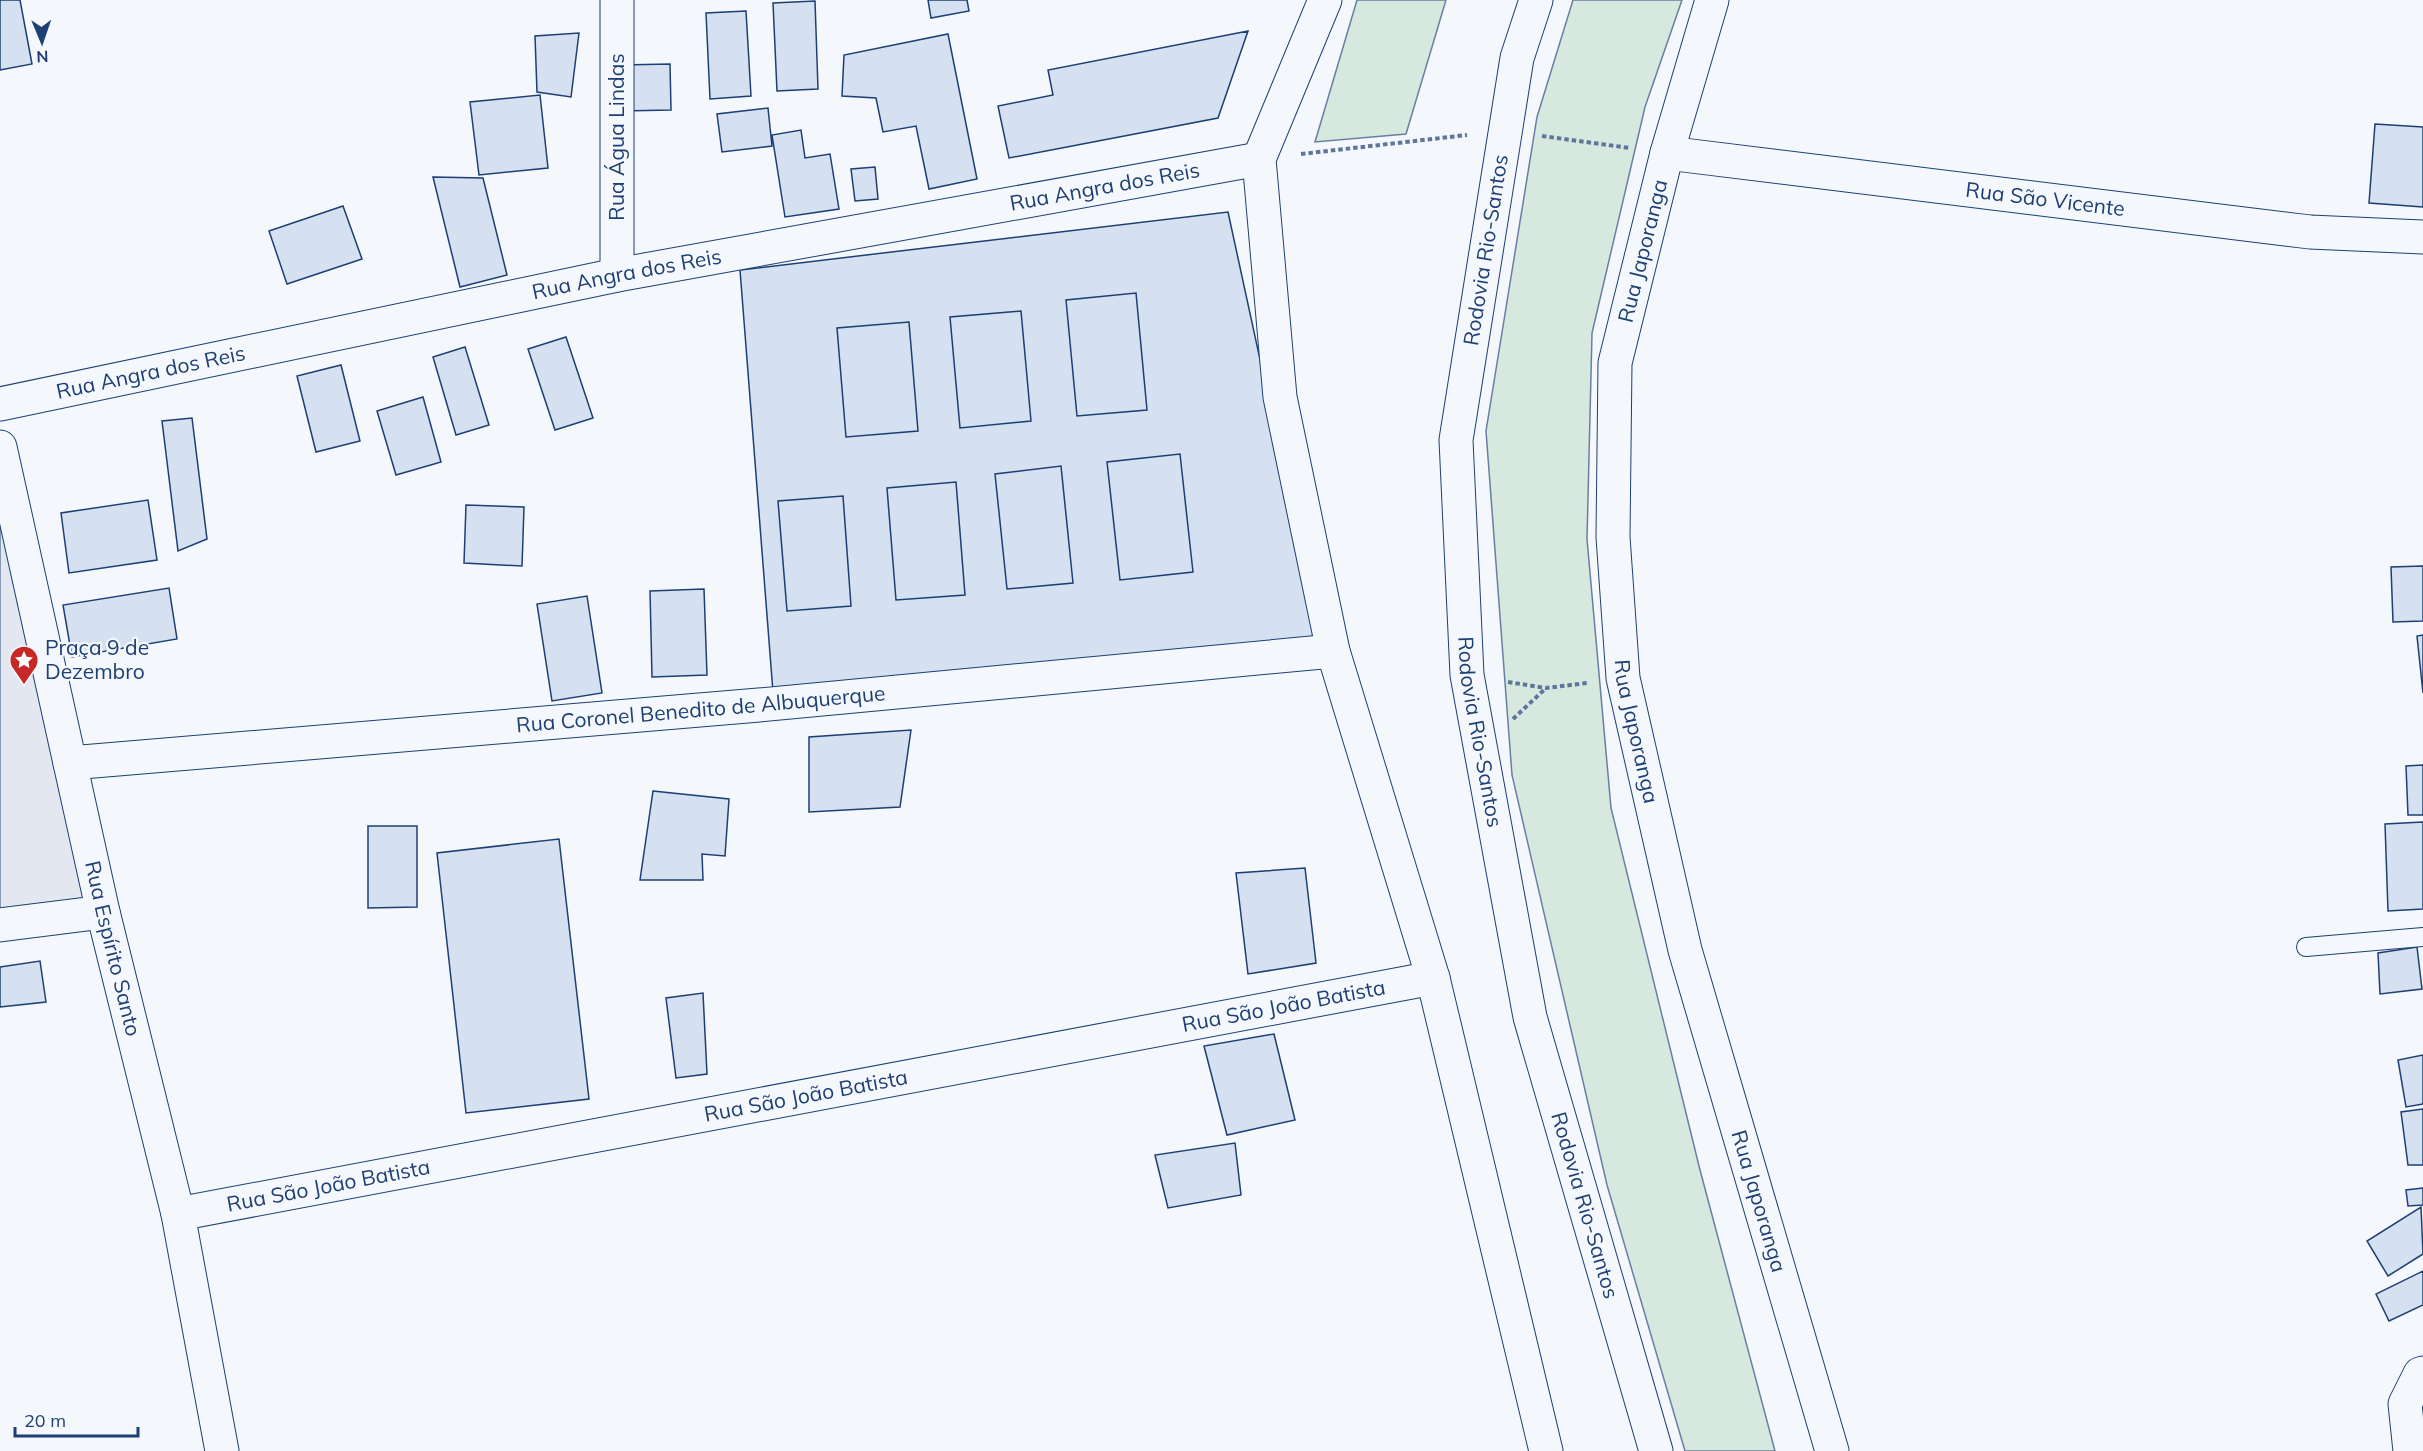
<svg xmlns="http://www.w3.org/2000/svg" width="2423" height="1451" viewBox="0 0 2423 1451" font-family="Mulish,sans-serif">
<style>
.green{fill:#d7e8df;stroke:#687fa3;stroke-width:1.5}
.parking{fill:#e3e8f0;stroke:#687fa3;stroke-width:1.5}
.building{fill:#d5e0f0;stroke:#1d3f73;stroke-width:1.5}
.lines{fill:none;stroke-linecap:round;stroke-linejoin:round}
.lane-casing{stroke:#1d3f73;stroke-width:20}
.street-casing{stroke:#1d3f73;stroke-width:35}
.secondary-casing{stroke:#1d3f73;stroke-width:35}
.highway-casing{stroke:#1d3f73;stroke-width:35}
.path{stroke:#5e769c;stroke-width:4;stroke-dasharray:4.5 3;stroke-linecap:butt}
.lane{stroke:#f4f7fb;stroke-width:18}
.street{stroke:#f4f7fb;stroke-width:33}
.secondary{stroke:#f4f7fb;stroke-width:33}
.highway{stroke:#f4f7fb;stroke-width:33}
.labels{text-anchor:middle;stroke-width:4.5;stroke-linejoin:round;paint-order:stroke}
.street-label{font-size:21px;fill:#1d3f73;stroke:#f4f7fb}
.poi-label{font-size:21px;fill:#1d3f73;stroke:#f4f7fb;text-anchor:start}
</style>
<rect width="100%" height="100%" fill="#f4f7fb"/>
<path class="green" d="M1357,0H1446L1406,134L1315,142Z
M1573,0H1682L1645,107L1592,333L1587,539L1611,808L1700,1170L1775,1451H1685L1607,1185L1512,775L1486,431L1537,117Z"/>
<path class="parking" d="M0,468L96,903L0,916Z"/>
<path class="building" d="M0,0H20L32,64L0,70Z
M928,0H967L969,11L931,18Z
M815,1L818,89L777,91L773,3Z
M746,11L751,96L710,99L706,13Z
M1248,31L1218,118L1009,158L998,106L1053,95L1048,70Z
M579,33L571,97L537,92L535,36Z
M948,34L977,179L929,189L916,126L883,132L876,98L842,96L844,55Z
M670,64L671,110L621,111V65Z
M540,95L548,168L479,175L470,102Z
M768,108L772,146L722,152L717,114Z
M2375,124L2423,127V207L2369,203Z
M801,130L805,158L830,154L839,209L785,217L772,135Z
M875,167L878,199L855,201L851,169Z
M433,177L483,178L507,275L460,287Z
M343,206L362,259L287,284L269,231Z
M1228,212L1322,645L773,692L740,270Z
M1136,293L1147,410L1077,416L1066,300Z
M1021,311L1031,421L960,428L950,317Z
M909,322L918,431L846,437L837,328Z
M566,337L593,418L555,430L528,349Z
M465,347L489,425L456,435L433,357Z
M341,365L360,441L316,452L297,376Z
M423,397L441,462L396,475L377,411Z
M192,418L207,539L178,551L162,421Z
M1180,454L1193,572L1120,580L1107,462Z
M1061,466L1073,583L1007,589L995,474Z
M956,482L965,595L896,600L887,488Z
M843,496L851,606L787,611L778,501Z
M148,500L157,560L69,573L61,513Z
M466,505L524,507L522,566L464,563Z
M2423,566V621L2393,622L2391,567Z
M169,588L177,639L72,657L63,605Z
M704,589L707,675L652,677L650,591Z
M587,596L602,693L552,701L537,604Z
M2423,635V693L2417,636Z
M911,730L900,807L809,812V737Z
M2423,765V815H2408L2406,766Z
M653,791L729,799L725,856L702,854L703,880H640Z
M2423,822V909L2388,911L2385,824Z
M368,826H417V907L368,908Z
M559,839L589,1099L466,1113L437,853Z
M1305,868L1316,963L1248,974L1236,873Z
M2417,947L2422,989L2380,994L2378,953Z
M40,961L46,1002L0,1007V967Z
M703,993L707,1074L676,1078L666,998Z
M1274,1034L1295,1120L1227,1135L1204,1046Z
M2423,1055V1104L2406,1107L2398,1060Z
M2423,1109V1165H2408L2401,1112Z
M1235,1143L1241,1195L1168,1208L1155,1155Z
M2423,1188V1205L2408,1206L2406,1190Z
M2421,1207L2423,1254L2388,1276L2367,1241Z
M2423,1271V1305L2389,1321L2376,1294Z"/>
<g class="lines">
<g class="lane-casing">
<path id="lane" d="M2306,947L2423,937"/>
</g>
<g class="street-casing">
<g id="street">
<path id="s1" d="M1667,153L2310,232L2423,237"/>
<path d="M617,275V0"/>
<path id="s2" d="M0,404L617,275L1259,159"/>
<path id="s3" d="M0,447L103,912L178,1214L222,1451"/>
<path id="s4" d="M70,763L759,705L1333,651"/>
<path d="M0,925L103,912"/>
<path id="s5" d="M178,1214L1433,978"/>
<path d="M2410,1451L2405,1404L2420,1374L2423,1373"/>
</g>
</g>
<g class="secondary-casing">
<g id="secondary">
<path d="M1325,0L1259,159L1280,397L1333,651L1433,978L1546,1451"/>
<path id="s6" d="M1712,0L1667,153L1615,363L1613,537L1623,678L1685,950L1832,1451"/>
</g>
</g>
<g class="highway-casing">
<g id="highway">
<path id="s7" d="M1536,0L1517,58L1456,440L1467,675L1530,1017L1656,1451"/>
</g>
</g>
<path class="path" d="M1542,136L1630,148
M1301,154L1467,135
M1508,682L1546,688L1587,683
M1513,719L1545,689"/>
<use href="#lane" class="lane"/>
<use href="#street" class="street"/>
<use href="#secondary" class="secondary"/>
<use href="#highway" class="highway"/>
</g>
<defs>
<g id="sight-pin" transform="scale(1.5)"><path d="M0 17L-7.5 6A9.5 9.5 0 1 1 7.5 6Z" fill="#c62828" stroke="#f4f7fb"/><path d="M0-6L1.8-2.2L6-1.7L2.9 1.2L3.7 5.4L0 3.3L-3.7 5.4L-2.9 1.2L-6-1.7L-1.8-2.2Z" fill="#fff"/></g>
</defs>
<g fill-rule="evenodd">
<use href="#sight-pin" x="24" y="660"/>
</g>
<g class="labels">
<g class="street-label">
<text transform="translate(617 137) rotate(-90)" y="7">Rua Água Lindas</text>
<text dy="7" stroke="none"><textPath href="#s2" startOffset="1126">Rua Angra dos Reis</textPath></text>
<text dy="7" stroke="none"><textPath href="#s1" startOffset="381">Rua São Vicente</textPath></text>
<text transform="translate(1486 250) rotate(-81)" y="7">Rodovia Rio-Santos</text>
<text transform="translate(1643 251) rotate(-76)" y="7">Rua Japoranga</text>
<text dy="7" stroke="none"><textPath href="#s2" startOffset="640">Rua Angra dos Reis</textPath></text>
<text dy="7" stroke="none"><textPath href="#s2" startOffset="154">Rua Angra dos Reis</textPath></text>
<text dy="7" stroke="none"><textPath href="#s4" startOffset="633">Rua Coronel Benedito de Albuquerque</textPath></text>
<text dy="7" stroke="none"><textPath href="#s6" startOffset="746">Rua Japoranga</textPath></text>
<text dy="7" stroke="none"><textPath href="#s7" startOffset="741">Rodovia Rio-Santos</textPath></text>
<text dy="7" stroke="none"><textPath href="#s3" startOffset="514">Rua Espírito Santo</textPath></text>
<text dy="7" stroke="none"><textPath href="#s5" startOffset="1125">Rua São João Batista</textPath></text>
<text dy="7" stroke="none"><textPath href="#s5" startOffset="639">Rua São João Batista</textPath></text>
<text dy="7" stroke="none"><textPath href="#s5" startOffset="153">Rua São João Batista</textPath></text>
<text dy="7" stroke="none"><textPath href="#s6" startOffset="1232">Rua Japoranga</textPath></text>
<text dy="7" stroke="none"><textPath href="#s7" startOffset="1227">Rodovia Rio-Santos</textPath></text>
</g>
<g class="poi-label">
<text x="45" y="655">Praça 9 de<tspan x="45" dy="24">Dezembro</tspan></text>
</g>
</g>
<g transform="translate(42 42) rotate(178)" stroke="#f4f7fb" stroke-width="4.5" paint-order="stroke">
<path d="M0-4.5L10 22L0 15L-10 22Z" fill="#1d3f73"/>
<text y="-9" font-size="16" font-weight="bold" text-anchor="middle" fill="#1d3f73">N</text>
</g>
<path d="M15 1427v9h123v-9" fill="none" stroke="#1d3f73" stroke-width="3"/>
<text x="24" y="1427" font-size="18" fill="#1d3f73" stroke="#f4f7fb" stroke-width="4.5" paint-order="stroke">20 m</text>
</svg>
